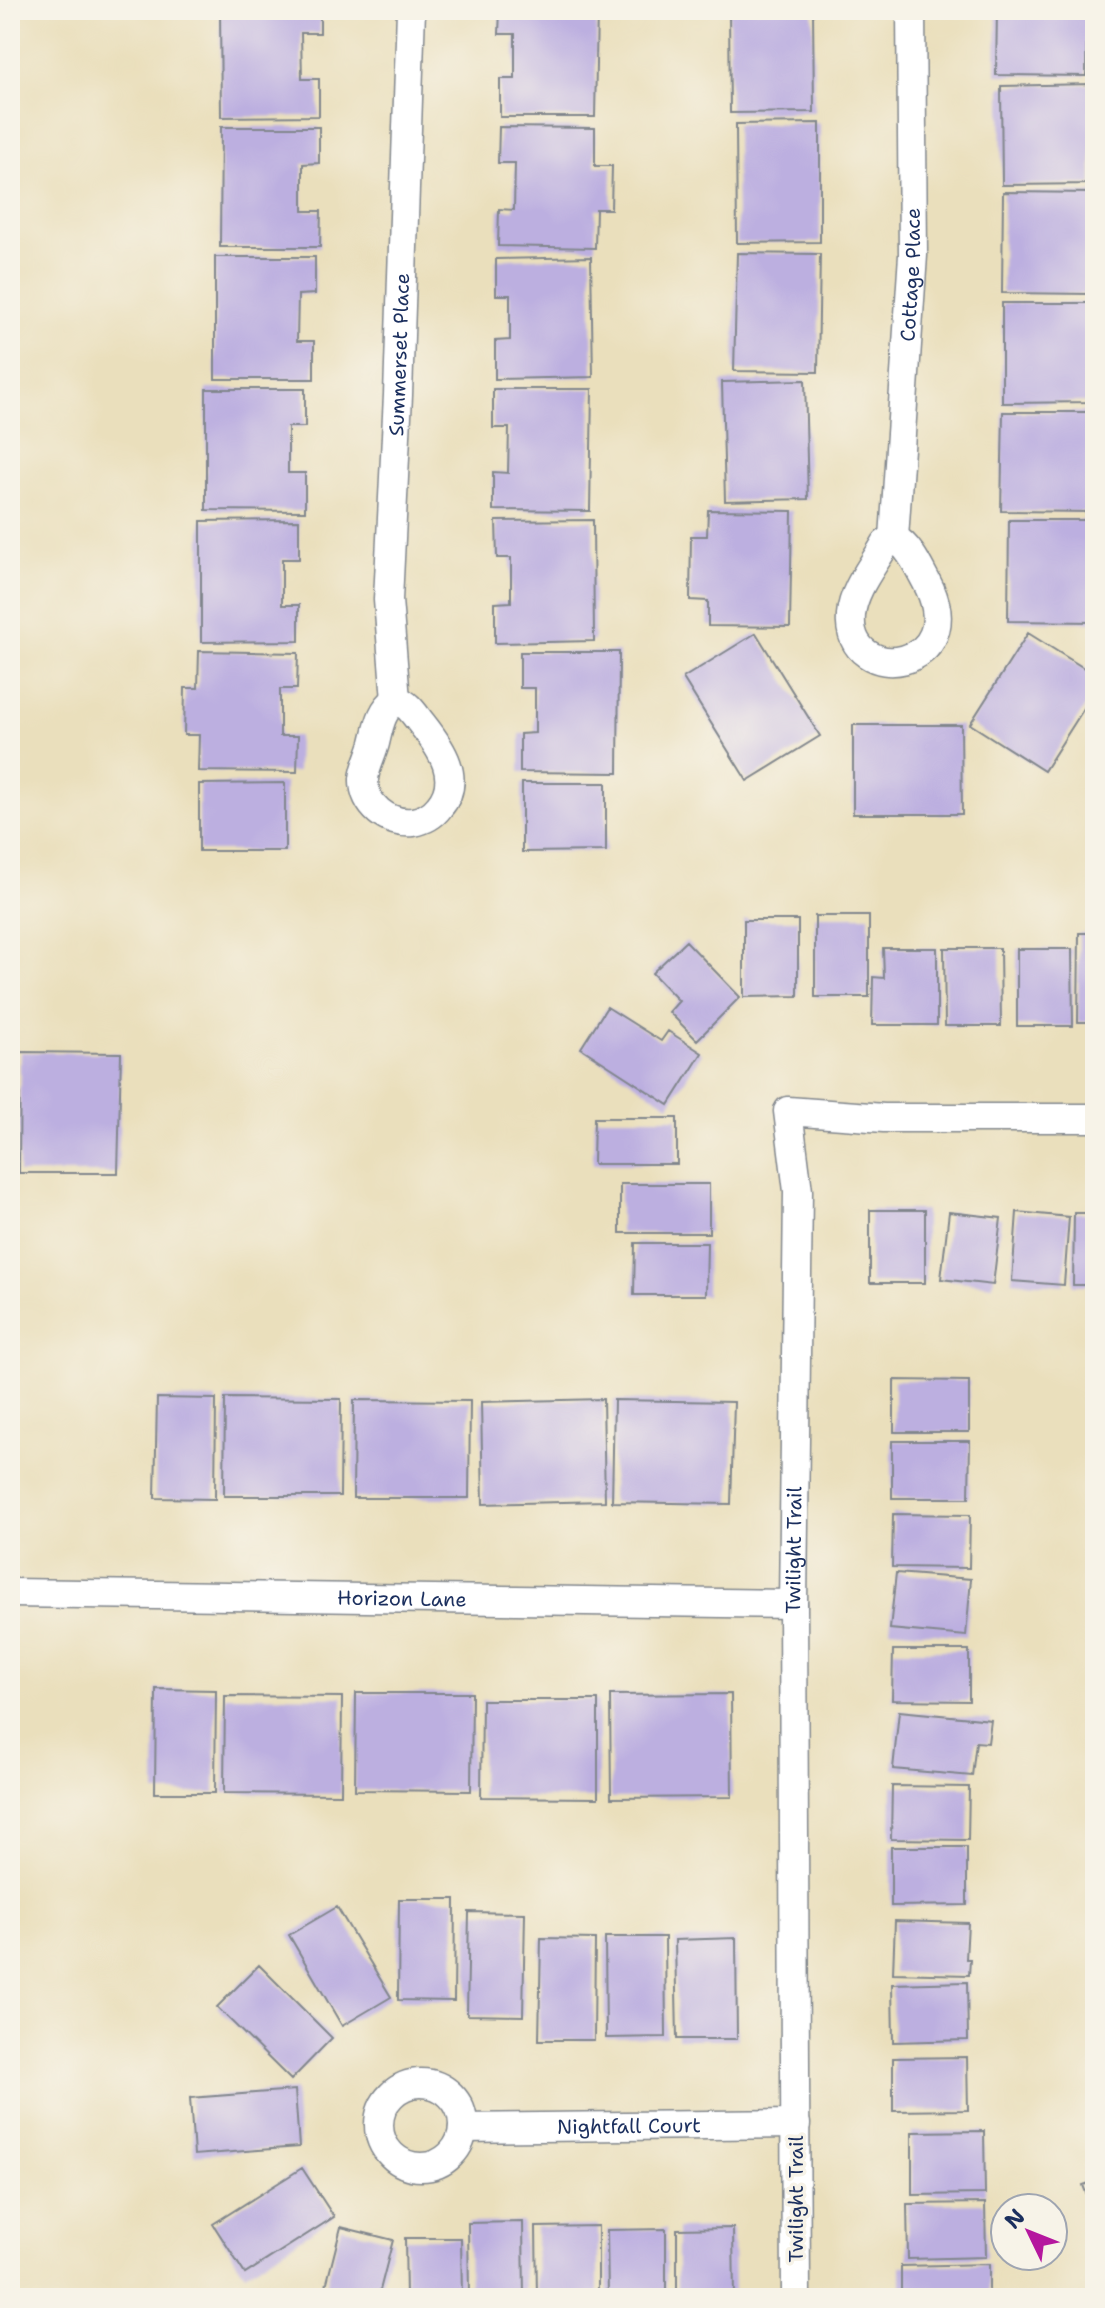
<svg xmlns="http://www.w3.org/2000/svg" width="1105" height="2308" viewBox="0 0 1105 2308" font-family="'Shantell Sans',sans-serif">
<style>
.building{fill:#bcafe0}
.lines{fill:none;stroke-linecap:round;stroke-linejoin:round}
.street-casing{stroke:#82878d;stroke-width:31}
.street{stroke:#fff;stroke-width:28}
.labels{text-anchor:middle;stroke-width:7;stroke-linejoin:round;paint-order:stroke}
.street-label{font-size:20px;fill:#1b2f5e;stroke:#f7f3e8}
</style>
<rect width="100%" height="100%" fill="#f7f3e8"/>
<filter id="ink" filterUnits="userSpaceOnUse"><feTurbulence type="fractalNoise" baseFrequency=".0125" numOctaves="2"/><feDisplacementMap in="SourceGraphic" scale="16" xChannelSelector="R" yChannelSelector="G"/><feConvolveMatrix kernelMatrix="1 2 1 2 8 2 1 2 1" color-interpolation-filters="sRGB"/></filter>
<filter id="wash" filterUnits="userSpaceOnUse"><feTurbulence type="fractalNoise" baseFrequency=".006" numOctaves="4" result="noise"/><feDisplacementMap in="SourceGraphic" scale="32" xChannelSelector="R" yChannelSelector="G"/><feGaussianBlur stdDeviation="1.8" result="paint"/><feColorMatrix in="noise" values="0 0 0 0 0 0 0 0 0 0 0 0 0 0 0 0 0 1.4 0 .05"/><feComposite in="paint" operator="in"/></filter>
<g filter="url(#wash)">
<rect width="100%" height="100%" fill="#eadfbc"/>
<g id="blocks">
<path class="building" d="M220,10H320V33H301L302,79H319V116L221,117Z
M500,10H597L595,117H500V79H515V34H499Z
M729,10H813L814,112L730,113Z
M997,10H1087L1086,76L996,75Z
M1091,84L1092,184L1002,185L1001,86Z
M820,123V242L737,243L736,124Z
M221,127H319V163L303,164V211H321L320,247H220Z
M499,127L595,128V166H612L611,209H596L595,248L498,246L499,209L514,210L515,163H498Z
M1003,192L1094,193L1092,294L1002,293Z
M737,253L820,254L818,372L734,371Z
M215,257H315V294L298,295L297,341H314V379H215Z
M591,257L593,377L495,379V341L510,340V295H496V259Z
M1002,303H1092V402L1002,403Z
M805,380L808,499L725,501L722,382Z
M206,389H305V427H288V473H305V511L206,510Z
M493,389H592L590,511L493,510V472L508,473L509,428H493Z
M1003,412H1092L1091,512L1001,511Z
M708,510L792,511L790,627L708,626V601L690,600L691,536H707Z
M299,520V559H282V605H299V641L201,642V521Z
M593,520L594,641L495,643V603L511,602V558H497L496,521Z
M1009,520H1095V622L1008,621Z
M756,633L820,736L747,781L683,678Z
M1028,633L1095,675V691L1044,771L970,724Z
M199,651L298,653L297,689H280V736H298L297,772L198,771L199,735H184L185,688H198Z
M520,652H619L618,773L520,772V734L535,733V688H520Z
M853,725H961L962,814H853Z
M285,783V851H199V784Z
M522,783H606V851L522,852Z
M815,916H869V997H815Z
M744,920H798V996L744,997Z
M1079,933H1095V1022H1078Z
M686,941L740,997L697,1040L669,1012L679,1001L652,973Z
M883,948H937V1025H872L873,977L884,978Z
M944,948H1000L1001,1026H945Z
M1017,949H1072L1073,1026H1017Z
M607,1007L661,1041L668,1031L702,1053L669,1105L581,1048Z
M20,1052L121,1053L118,1173H19Z
M594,1118H677V1164H593Z
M620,1184H709V1233H620Z
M870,1210H925V1283H870Z
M949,1212L1001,1218L993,1285L941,1279Z
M1017,1212L1069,1217L1064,1285L1012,1281Z
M1074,1213H1095V1285H1073Z
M635,1243H707L706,1295H634Z
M894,1380L969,1381V1432H894Z
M157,1398L216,1399L215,1499L155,1498Z
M225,1398L341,1399L340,1496H224Z
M603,1399L605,1501L483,1504L481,1402Z
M354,1400L470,1401L469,1498H353Z
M614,1400L734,1402L731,1504L612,1502Z
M892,1441H970L969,1498H892Z
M893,1514L970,1515L969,1568L892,1567Z
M896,1573L971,1579L966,1636L890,1629Z
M893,1650H969V1701L892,1700Z
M156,1689L216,1690L215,1793H155Z
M356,1693H472L471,1791L355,1790Z
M731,1694L732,1797L611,1798L610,1695Z
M225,1696L342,1697L341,1794L224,1793Z
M482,1700H598V1798L481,1797Z
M899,1711L991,1720L988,1743L976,1742L972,1776L893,1769Z
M892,1786L969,1787L968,1840L891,1839Z
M891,1847H967V1905L891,1906Z
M399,1899H455L454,2001L398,2000Z
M337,1907L391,1997L342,2026L289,1935Z
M469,1912L525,1913L523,2016L467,2015Z
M895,1921L968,1923L966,1959H970L969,1975L893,1973Z
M605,1937H665L666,2037L606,2038Z
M541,1938L595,1939L594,2040H539Z
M736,1938L737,2039H677L675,1940Z
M259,1965L332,2038L291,2080L217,2007Z
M967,1982L968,2040L893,2042L892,1984Z
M967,2057L968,2110L893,2111V2058Z
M295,2090L299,2147L194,2155L190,2098Z
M984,2131L985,2194L912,2195V2132Z
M302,2168L334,2217L245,2274L213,2224Z
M1095,2181V2217L1083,2185Z
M985,2203L986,2257L908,2259L907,2204Z
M523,2222L524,2298H469L468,2223Z
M598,2226V2298H537L536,2227Z
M341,2227L393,2240L378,2298H323Z
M733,2228L734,2298H677V2229Z
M666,2229V2298H608L607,2230Z
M405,2238H461L462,2298H406Z
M989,2264V2298H901V2266Z"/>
</g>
</g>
<g filter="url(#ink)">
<use href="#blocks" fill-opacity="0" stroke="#82878d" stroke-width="2"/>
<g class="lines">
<g class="street-casing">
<g id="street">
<path id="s1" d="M894,538L913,255L911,10"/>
<path d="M894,538C909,546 918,566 926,581C974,670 845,690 851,615C853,589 874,565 886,543Z"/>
<path id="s2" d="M396,700L388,600L398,395L411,10"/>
<path d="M396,700C409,704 414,714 422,724C441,748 463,779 439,807C433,815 424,820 413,822C388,825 363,805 364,779C365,767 372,755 375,743C379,727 381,710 396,700Z"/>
<path id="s3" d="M10,1593L793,1604"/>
<circle cx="421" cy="2125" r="42"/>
<path id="s4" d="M463,2128L796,2124"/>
<path id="s5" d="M796,2298L793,1604L798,1191L788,1111L884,1118H1095"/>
</g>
</g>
<use href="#street" class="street"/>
</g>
</g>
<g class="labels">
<g class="street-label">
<text dy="7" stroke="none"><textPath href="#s1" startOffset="264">Cottage Place</textPath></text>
<text dy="7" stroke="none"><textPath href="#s2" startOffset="346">Summerset Place</textPath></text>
<text dy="7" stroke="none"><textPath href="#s5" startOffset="748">Twilight Trail</textPath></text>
<text dy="7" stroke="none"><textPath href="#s3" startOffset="392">Horizon Lane</textPath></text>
<text dy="7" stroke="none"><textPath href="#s4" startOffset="166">Nightfall Court</textPath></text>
<text transform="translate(796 2199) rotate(-90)" y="7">Twilight Trail</text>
</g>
</g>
<rect width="1105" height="2308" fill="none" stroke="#f7f3e8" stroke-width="40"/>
<g transform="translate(1029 2232) rotate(313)"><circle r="38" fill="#f7f3e8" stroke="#9fa5b1" stroke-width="2"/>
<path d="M0-6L14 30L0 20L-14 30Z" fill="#b5179e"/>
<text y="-12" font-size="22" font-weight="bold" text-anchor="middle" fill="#1b2f5e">N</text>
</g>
</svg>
